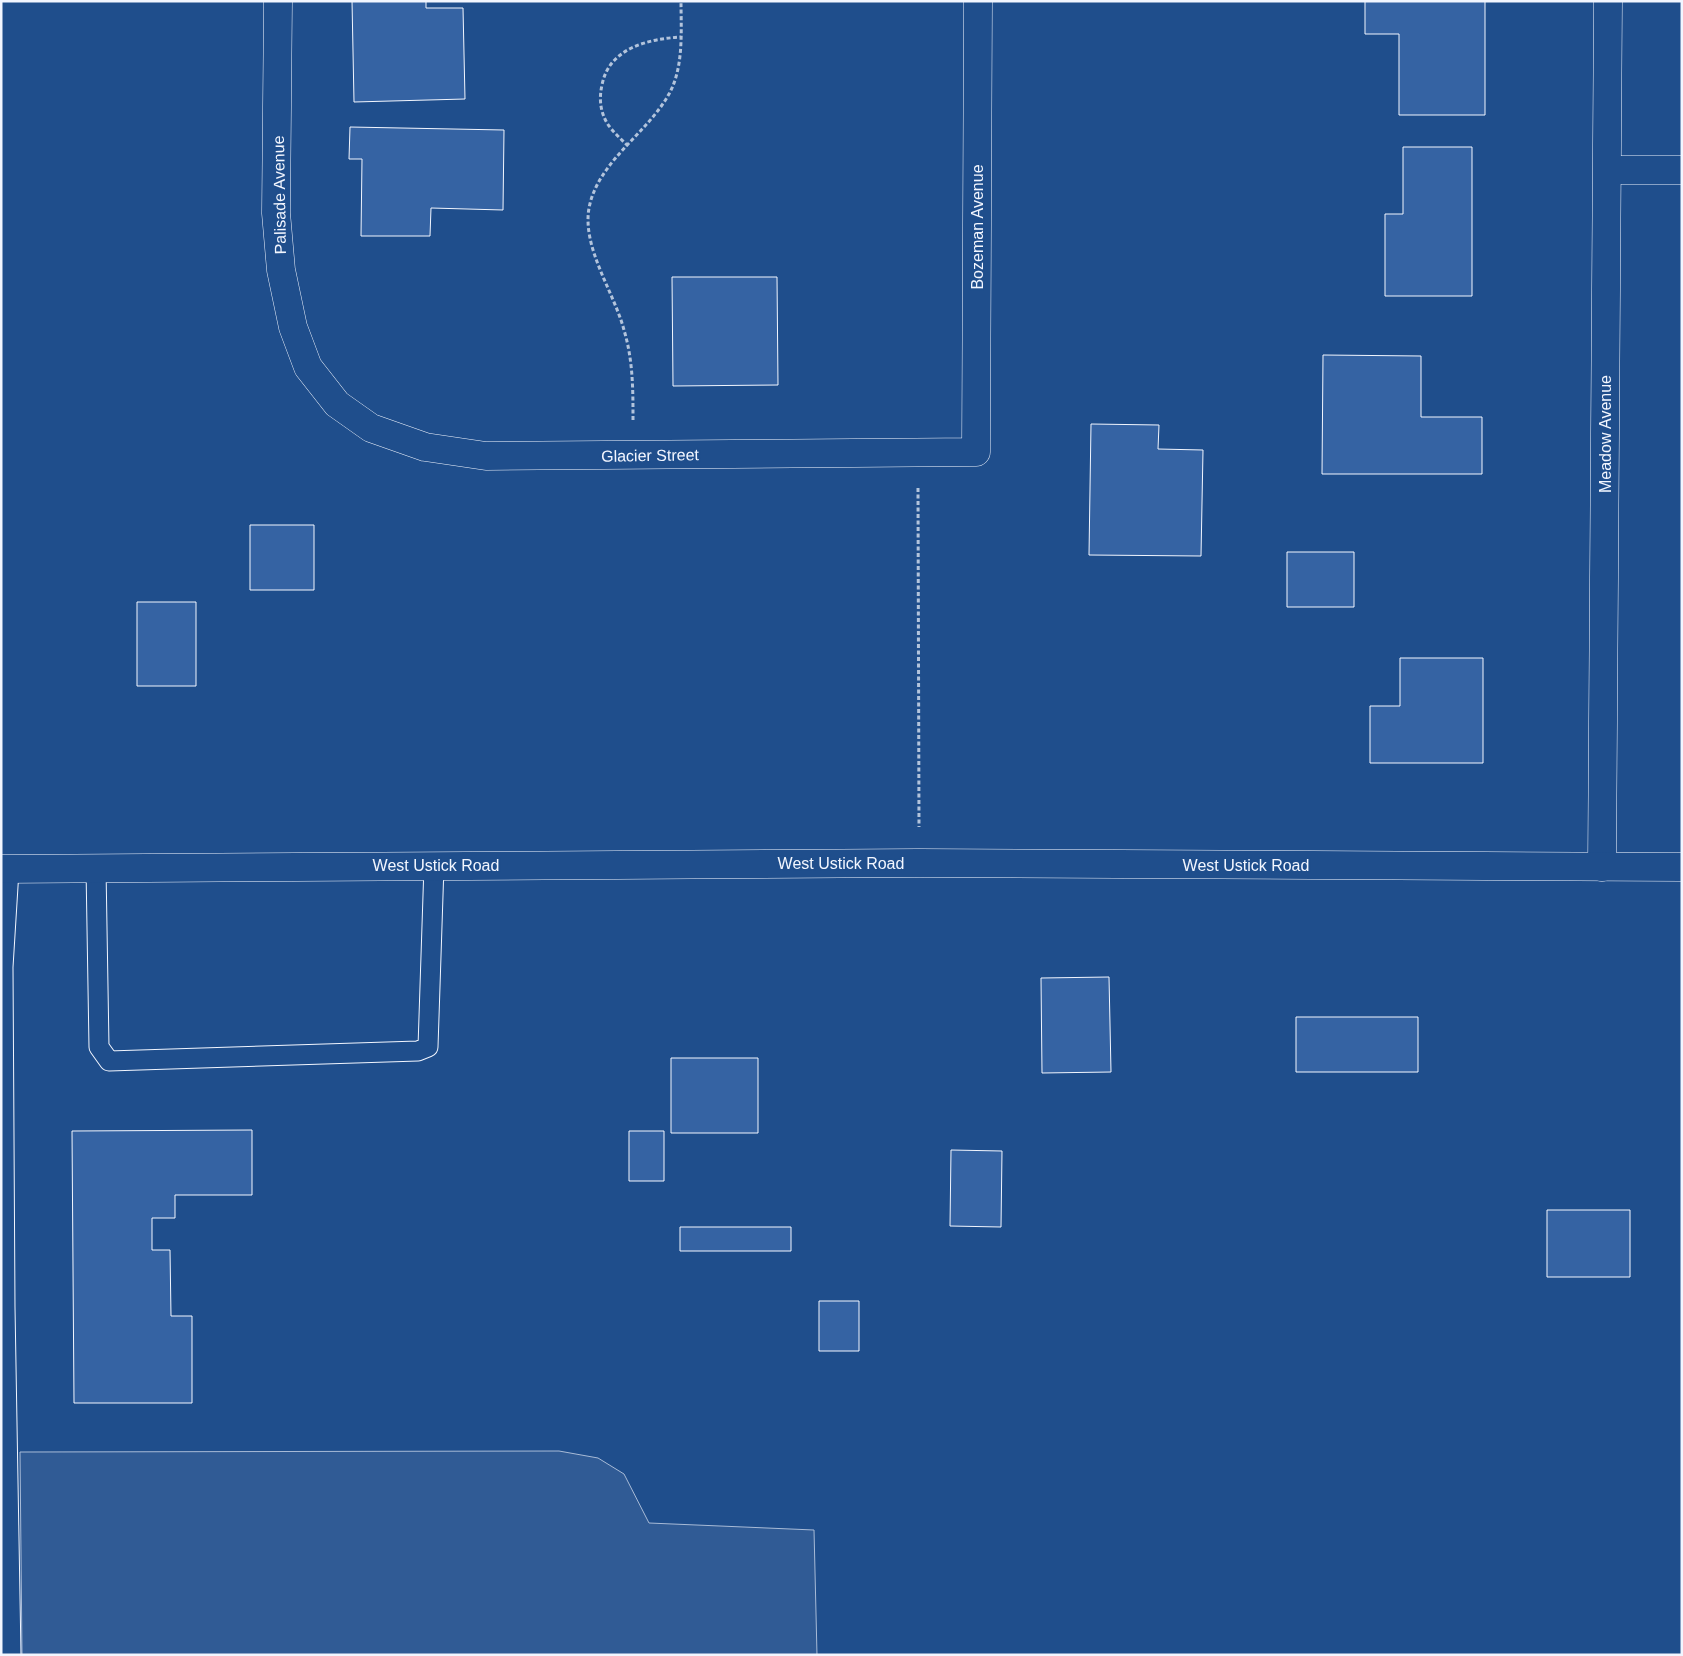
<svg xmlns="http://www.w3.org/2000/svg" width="1683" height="1656" viewBox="0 0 1683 1656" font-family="Arial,sans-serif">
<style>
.built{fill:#305b95;stroke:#a8bbd7}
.building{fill:#3563a3;stroke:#f2f6ff}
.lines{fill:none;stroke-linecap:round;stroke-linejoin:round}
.service-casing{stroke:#f2f6ff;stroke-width:21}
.minor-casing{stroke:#f2f6ff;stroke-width:29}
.secondary-casing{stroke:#f2f6ff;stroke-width:29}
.path{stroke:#b3c4dc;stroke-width:3;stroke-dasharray:4 2.5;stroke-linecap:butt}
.service{stroke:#1f4e8c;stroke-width:19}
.minor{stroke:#1f4e8c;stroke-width:28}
.secondary{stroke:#1f4e8c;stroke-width:28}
.labels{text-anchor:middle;stroke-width:4;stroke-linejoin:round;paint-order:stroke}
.street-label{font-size:16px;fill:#f2f6ff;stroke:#1f4e8c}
</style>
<rect width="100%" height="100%" fill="#1f4e8c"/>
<path class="built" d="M559,1451L598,1458L624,1474L649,1523L814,1530L817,1655H22L20,1452Z"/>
<path class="building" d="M352,1H426V8H463L465,99L354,102Z
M1365,1H1485V115H1399V34H1365Z
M350,127L504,130L503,210L431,208L430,236H361L362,159H349Z
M1403,147H1472V296H1385V214H1403Z
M672,277H777L778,385L673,386Z
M1323,355L1421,356V417H1482V474H1322Z
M1091,424L1159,425L1158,449L1203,450L1201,556L1089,555Z
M250,525H314V590H250Z
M1287,552H1354V607H1287Z
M137,602H196V686H137Z
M1400,658H1483V763H1370V706H1400Z
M1109,977L1111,1072L1042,1073L1041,978Z
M1296,1017H1418V1072H1296Z
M671,1058H758V1133H671Z
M252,1130V1195H175V1218H152V1250H170L171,1316H192V1403H74L72,1131Z
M629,1131H664V1181H629Z
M951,1150L1002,1151L1001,1227L950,1226Z
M1547,1210H1630V1277H1547Z
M680,1227H791V1251H680Z
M819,1301H859V1351H819Z"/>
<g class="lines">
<g class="service-casing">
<path id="service" d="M96,868L99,1047L109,1061L418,1051L428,1047L434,865
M9,870L3,967L5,1307L11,1655"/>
</g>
<g class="minor-casing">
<path id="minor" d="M278,1L276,213L281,270L293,327L308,367L337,404L371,428L425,447L486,456L976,452L978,1
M1607,170H1682
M1602,867L1608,1"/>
</g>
<g class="secondary-casing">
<path id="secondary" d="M1,869L919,863L1682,867"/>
</g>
<path class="path" d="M628,146C621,139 612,131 607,123C600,111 599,98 602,85C609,48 648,39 681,37
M633,420C633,389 633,360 624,330C614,292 582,248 589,208C598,161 647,134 669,94C684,67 681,31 681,1
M918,488L919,827"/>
<use href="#service" class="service"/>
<use href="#minor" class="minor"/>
<use href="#secondary" class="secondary"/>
</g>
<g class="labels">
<g class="street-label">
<text transform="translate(279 195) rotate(-91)" y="6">Palisade Avenue</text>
<text transform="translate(977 227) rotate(-90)" y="6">Bozeman Avenue</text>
<text transform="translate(1605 434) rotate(-90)" y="6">Meadow Avenue</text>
<text transform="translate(650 455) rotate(-1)" y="6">Glacier Street</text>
<text x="841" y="869">West Ustick Road</text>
<text x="436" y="871">West Ustick Road</text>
<text x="1246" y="871">West Ustick Road</text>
</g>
</g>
<rect width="1683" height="1656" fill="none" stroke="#f2f6ff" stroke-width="5"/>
</svg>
